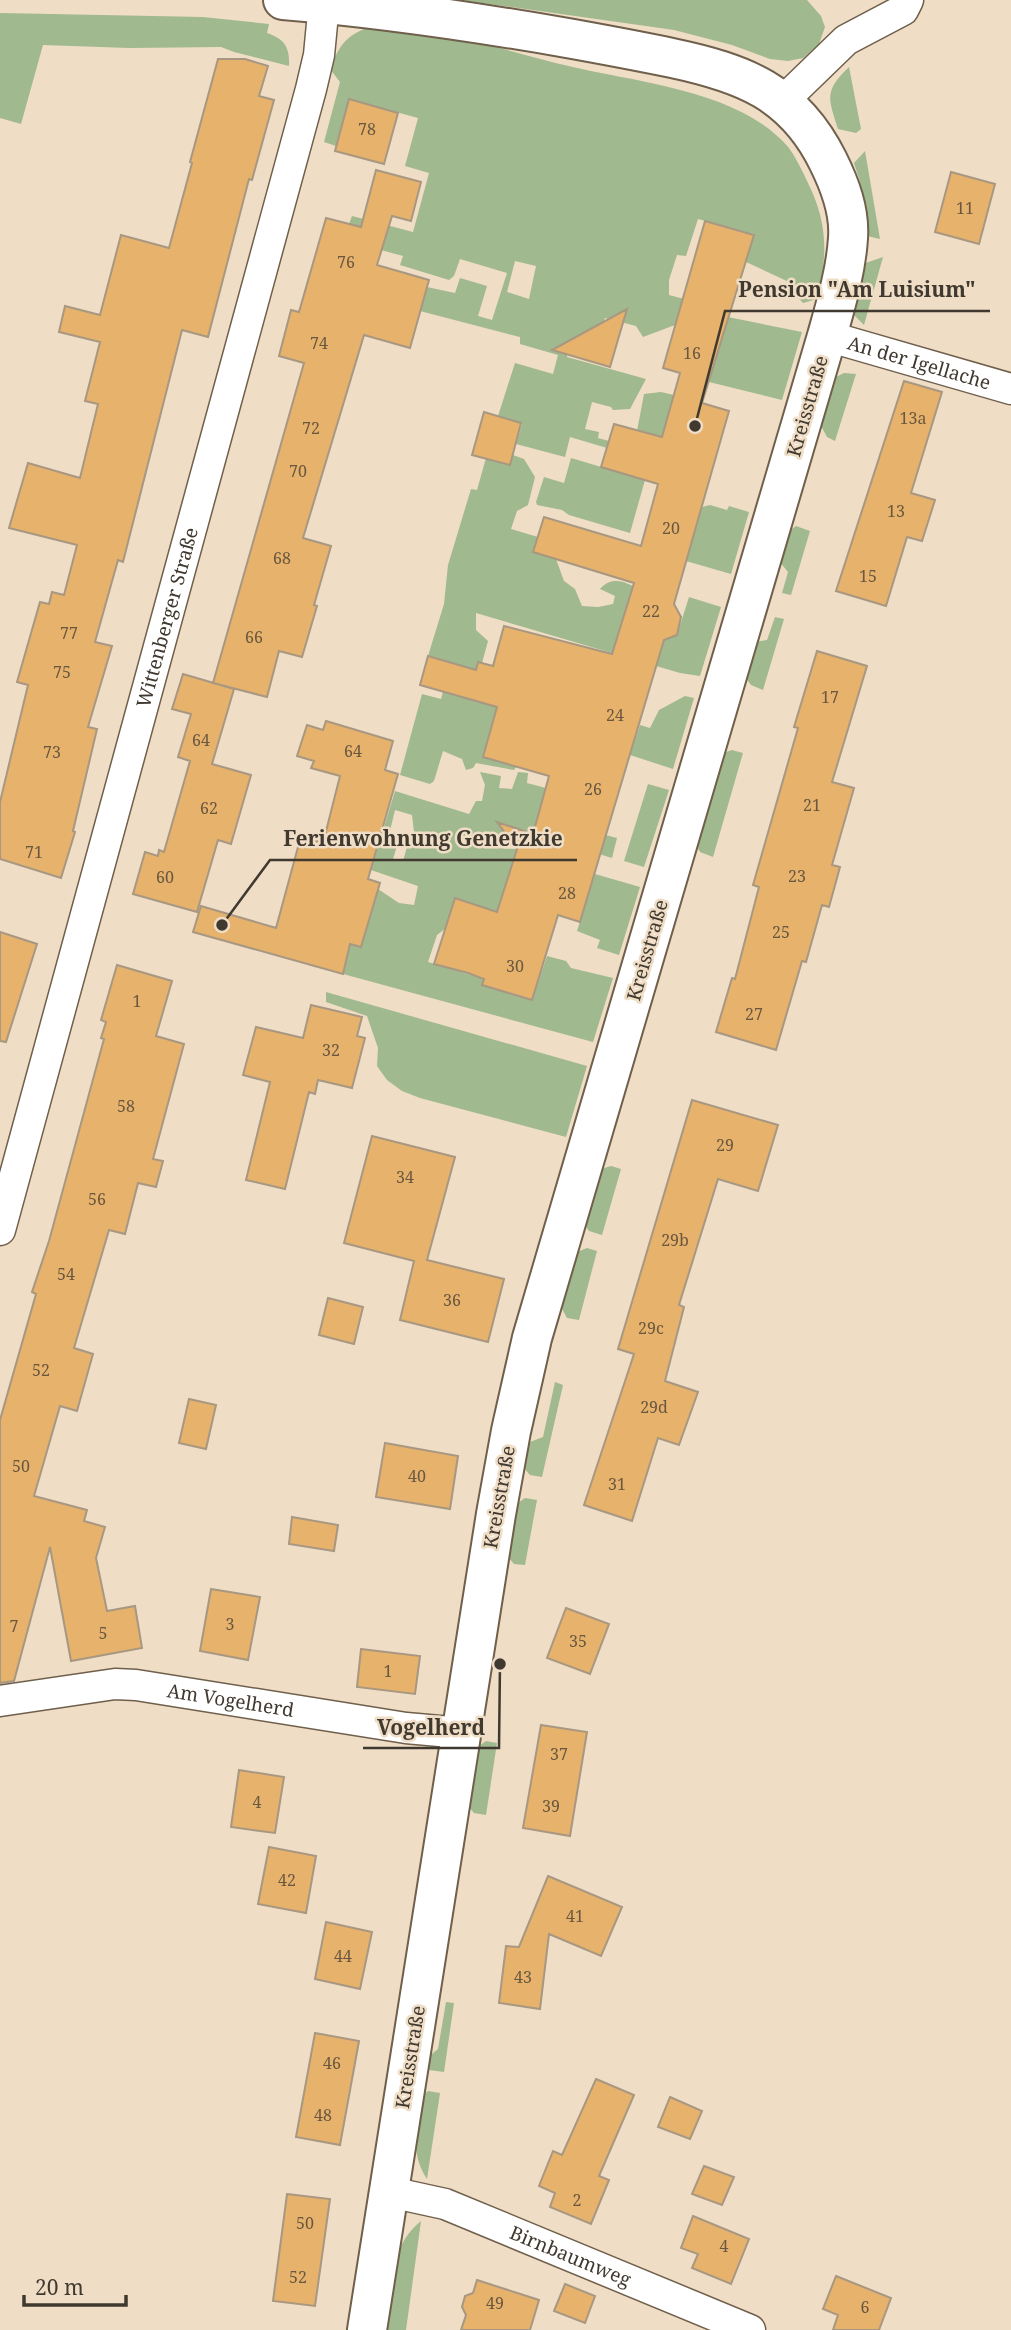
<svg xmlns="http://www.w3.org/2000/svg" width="1011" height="2330" viewBox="0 0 1011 2330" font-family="'Noto Serif',serif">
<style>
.green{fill:#a0b98f;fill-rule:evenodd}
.building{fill:#e6b26c;stroke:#a89781;stroke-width:2}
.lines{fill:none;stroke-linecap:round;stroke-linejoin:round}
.street-casing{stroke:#6f5f4b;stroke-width:33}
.secondary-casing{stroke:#6f5f4b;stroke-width:42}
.street{stroke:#fff;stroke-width:30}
.secondary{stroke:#fff;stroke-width:38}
.labels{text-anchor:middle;stroke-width:5;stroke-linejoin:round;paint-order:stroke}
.number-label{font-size:16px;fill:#6a573f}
.street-label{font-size:19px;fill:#403930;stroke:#efddc6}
.leader{fill:none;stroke:#403930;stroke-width:2.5}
.callout-dot{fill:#403930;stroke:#efddc6;stroke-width:2.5}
.callout-label{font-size:21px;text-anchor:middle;font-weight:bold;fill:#403930;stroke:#efddc6;stroke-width:5;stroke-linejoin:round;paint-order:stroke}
</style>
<rect width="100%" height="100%" fill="#efddc6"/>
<path class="green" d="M461,0H807L821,16L825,27L819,44L803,58L788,61L770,59L732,45L674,30Z
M0,13L203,17L269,24L267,33C285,39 290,48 289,66L234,52L221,47L129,48L43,45L21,124L0,118Z
M369,27C397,31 426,32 454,37C494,45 533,58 573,67C641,83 741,91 789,148C796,158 802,170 807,181C828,222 828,256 817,299L803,303L791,290L789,282L746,262L754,234L698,219L686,256L677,255L669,280V295L707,305L718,315L802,332L782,400L709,382L721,339L675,325L643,337L636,326L605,318L600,335L567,354V357L646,379L630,409L613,410L611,407L592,402L585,429L599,432L598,438L609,441L607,448L570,437L565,457L516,444L522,424L498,416L515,363L553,374L558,355L520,344V337L420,311L427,287L455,293L460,278L487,286L478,316L492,320L507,273L460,259L454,276L449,280L400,265L403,256L381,250L349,224L352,216L413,232L429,173L405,166L418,118L349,99L336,146L324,142L340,82L330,69C339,46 345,36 369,27ZM515,261L536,266L529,299L507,292Z
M849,67L861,129L856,133L838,129C828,98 824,91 849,67Z
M865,151L880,239L867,236C869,210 862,187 854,163Z
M883,257L864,325L853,314L860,288L863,264Z
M844,373L856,374L835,441L827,437L821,426L836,377Z
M661,392L674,395L661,441L637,431L644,394Z
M513,455L524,459L535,477L528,505L517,511L511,529L538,537L556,559L564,581L575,589L582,606L598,607L613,604L615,596L600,589C610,578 620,580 633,586L619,633L662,647L664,640L677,635L689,597L721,607L700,676L680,673L476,613V630L488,641L482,663L478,662L467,699L486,704L551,687L496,714L483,757L516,767L514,770L476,763L473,768L466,770L462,759L443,751L434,781L430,784L400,775L422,694L441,699L451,663L428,656L444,604L448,565L471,489L477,490L486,458L510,465Z
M571,458L645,480L630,533L569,515L562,510L537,505L536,502L544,477L564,483Z
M710,505L727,510L729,506L749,512L731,574L686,561L702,507Z
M796,526L810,531L791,595L782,593L788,572L779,561L788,532Z
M775,617L784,619L763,690L751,685L745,677L755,642L767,640Z
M685,696L694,698L673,769L630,755L640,725L650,728L659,710Z
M732,750L743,753L713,857L700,852L696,845L723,753Z
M480,772L501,776L499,788L512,789L518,772L528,773L527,783L546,788L543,797L556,822L617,838L612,858L511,827L508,838L497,836L491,848L517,849L498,912L455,898L446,928L437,935L428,962L484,979L482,985L532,1000L547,956L566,961L571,968L613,978L593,1042L343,974L350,944L361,946L378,889L399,903L414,905L418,886L371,870L395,791L469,814L476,801H482L485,785ZM395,810L412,815L414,832L406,837L407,847L403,861L393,859L398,843L388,839Z
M648,784L669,790L644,867L624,861Z
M595,874L640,887L619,955L597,948L600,940L577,931Z
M326,992L587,1066L566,1137L420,1098L402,1091L387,1080L377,1066L378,1048L367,1016L326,1002Z
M611,1166L621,1169L602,1235L589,1231L584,1224L601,1169Z
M587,1248L597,1251L579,1320L567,1318L561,1307L577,1252Z
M555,1382L563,1385L542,1477L530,1475L523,1467L530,1442L543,1437Z
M525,1498L537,1500L525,1565L514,1564L508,1557L518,1503Z
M486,1741L497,1743L486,1815L474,1813L468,1806L479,1746Z
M446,2002L454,2003L444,2072L429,2070L425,2066L426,2059L438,2049Z
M428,2091L440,2093L427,2179C409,2152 417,2126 422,2096Z
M421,2221L406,2330H384C390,2292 389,2246 421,2221Z"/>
<path class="building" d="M218,59H245L268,66L259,96L274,100L252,180L249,179L208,337L182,330L123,562L118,560L95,642L112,646L88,727L97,729L73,831L75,832L61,878L0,859V802L28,685L17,682L40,602L49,604L52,592L64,595L77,545L9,528L28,463L80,478L98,404L85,401L100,342L59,332L65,306L100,315L121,235L169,248L192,163L190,162Z
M349,99L398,113L384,164L335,151Z
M376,170L421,182L411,221L392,216L377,265L429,280L410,348L364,335L303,538L331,546L314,605L317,606L302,657L279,651L267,697L213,683L304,363L279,356L291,310L299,312L326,218L361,227Z
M951,172L995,184L979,244L935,232Z
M705,221L754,235L702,403L729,411L674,604L681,617L677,635L664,640L580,922L558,915L532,1000L482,985L484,979L468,973L434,964L455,898L497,912L517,849L497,822L533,834L549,776L483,757L497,707L420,685L428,656L476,670L478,662L493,666L504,626L612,654L634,583L533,552L544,517L641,546L658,484L601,467L614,424L662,437L680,373L663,368Z
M627,309L610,367L552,350Z
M904,381L942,392L911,493L935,500L922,541L907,537L886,606L836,591Z
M484,412L521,423L510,465L472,455Z
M817,651L867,666L832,782L854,788L832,865L840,867L829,907L822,905L806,962L802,961L776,1050L716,1032L732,978L735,979L759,887L753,885L798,728L794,727Z
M183,674L234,689L212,764L251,775L231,844L218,840L197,912L133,894L145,852L158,856L159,850L164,852L190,761L178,757L191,714L172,709Z
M326,721L393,741L385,770L398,774L368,879L380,883L361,947L350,944L343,974L193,932L201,906L276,928L301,836L323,843L340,776L311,768L314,761L297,756L307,725L323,730Z
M0,932L37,944L6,1042L0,1041Z
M117,965L172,981L156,1036L184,1044L153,1159L163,1161L156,1187L138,1183L125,1234L109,1230L74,1348L93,1354L77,1411L60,1406L34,1496L87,1510L84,1521L105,1527L96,1558L107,1611L135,1606L142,1648L71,1661L50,1547L14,1681L0,1683V1420L36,1294L32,1292L49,1241L104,1039L101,1038L106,1022L101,1020Z
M311,1005L362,1017L357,1036L365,1038L352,1088L318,1080L315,1094L309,1092L285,1189L246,1180L270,1082L243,1075L256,1027L303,1038Z
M692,1100L778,1125L758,1191L718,1179L679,1305L684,1307L665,1381L698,1392L679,1445L658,1438L632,1521L584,1505L634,1354L618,1349Z
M372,1136L455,1157L427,1260L504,1279L488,1342L400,1320L414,1261L344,1243Z
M328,1298L363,1307L354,1344L319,1335Z
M189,1399L216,1405L206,1449L179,1443Z
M385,1443L458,1456L450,1509L376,1497Z
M292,1517L338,1525L334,1551L289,1544Z
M211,1589L260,1597L248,1660L200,1651Z
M566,1608L609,1624L590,1674L547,1658Z
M361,1649L420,1656L415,1694L357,1687Z
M541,1725L587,1732L570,1836L523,1828Z
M239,1770L284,1777L275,1833L231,1827Z
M269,1847L316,1856L306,1913L258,1904Z
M548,1876L622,1907L601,1956L549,1934L540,2009L499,2003L506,1946L519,1947Z
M326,1922L372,1932L360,1989L315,1979Z
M315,2033L359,2041L340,2145L296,2137Z
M596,2079L634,2095L599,2176L609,2180L591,2224L550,2207L555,2193L539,2186L553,2151L562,2155Z
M670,2097L702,2111L690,2139L658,2127Z
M704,2166L734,2177L722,2205L692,2194Z
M287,2194L330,2199L315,2306L273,2301Z
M693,2216L749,2239L731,2284L692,2268L698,2254L681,2248Z
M836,2276L891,2298L879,2330H833L838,2315L823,2309Z
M477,2280L539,2300L530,2330H461L466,2315L462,2307L465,2296L473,2293Z
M565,2284L595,2296L585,2323L554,2311Z"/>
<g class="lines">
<g class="street-casing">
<g id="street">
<path d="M782,102L846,40L903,10L908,0"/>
<path id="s1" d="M827,336L1011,389"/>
<path id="s2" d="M0,1230L311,89L319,55L324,3"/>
<path id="s3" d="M0,1701L115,1684L136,1685L406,1728L462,1733"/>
<path id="s4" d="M390,2192L445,2204L750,2330"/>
</g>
</g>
<g class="secondary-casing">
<path id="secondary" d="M283,0C381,8 476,22 573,39C606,45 639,51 672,58C743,73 794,92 828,161C840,185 850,211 848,238C846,271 836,304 827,336L532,1338L511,1431L496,1514L367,2330"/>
</g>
<use href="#street" class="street"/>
<use href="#secondary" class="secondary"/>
</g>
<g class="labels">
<g class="number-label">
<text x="367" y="135">78</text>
<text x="965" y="214">11</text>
<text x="346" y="268">76</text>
<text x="319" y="349">74</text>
<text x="692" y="359">16</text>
<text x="913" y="424">13a</text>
<text x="311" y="434">72</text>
<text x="298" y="477">70</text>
<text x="896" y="517">13</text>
<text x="671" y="534">20</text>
<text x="282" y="564">68</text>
<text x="868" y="582">15</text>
<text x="651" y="617">22</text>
<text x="69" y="639">77</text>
<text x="254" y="643">66</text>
<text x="62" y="678">75</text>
<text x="830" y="703">17</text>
<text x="615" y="721">24</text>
<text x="201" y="746">64</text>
<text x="353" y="757">64</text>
<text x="52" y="758">73</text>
<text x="593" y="795">26</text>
<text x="812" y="811">21</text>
<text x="209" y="814">62</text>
<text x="34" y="858">71</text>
<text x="797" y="882">23</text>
<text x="165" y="883">60</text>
<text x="567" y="899">28</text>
<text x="781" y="938">25</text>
<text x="515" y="972">30</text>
<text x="137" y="1007">1</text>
<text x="754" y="1020">27</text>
<text x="331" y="1056">32</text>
<text x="126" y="1112">58</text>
<text x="725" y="1151">29</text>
<text x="405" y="1183">34</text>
<text x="97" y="1205">56</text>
<text x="675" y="1246">29b</text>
<text x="66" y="1280">54</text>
<text x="452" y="1306">36</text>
<text x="651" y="1334">29c</text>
<text x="41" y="1376">52</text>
<text x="654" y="1413">29d</text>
<text x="21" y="1472">50</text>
<text x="417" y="1482">40</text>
<text x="617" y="1490">31</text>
<text x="230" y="1630">3</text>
<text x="14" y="1632">7</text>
<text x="103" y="1639">5</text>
<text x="578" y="1647">35</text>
<text x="388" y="1677">1</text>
<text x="559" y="1760">37</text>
<text x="257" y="1808">4</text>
<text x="551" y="1812">39</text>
<text x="287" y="1886">42</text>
<text x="575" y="1922">41</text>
<text x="343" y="1962">44</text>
<text x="523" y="1983">43</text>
<text x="332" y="2069">46</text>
<text x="323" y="2121">48</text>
<text x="577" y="2206">2</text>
<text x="305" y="2229">50</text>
<text x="724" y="2252">4</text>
<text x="298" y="2283">52</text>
<text x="495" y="2309">49</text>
<text x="865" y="2313">6</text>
</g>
<g class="street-label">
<text dy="7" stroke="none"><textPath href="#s1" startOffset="96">An der Igellache</textPath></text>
<text transform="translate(807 406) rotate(-74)" y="7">Kreisstraße</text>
<text dy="7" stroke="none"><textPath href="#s2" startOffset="635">Wittenberger Straße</textPath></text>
<text transform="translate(647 950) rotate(-74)" y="7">Kreisstraße</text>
<text transform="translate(499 1497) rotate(-80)" y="7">Kreisstraße</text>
<text dy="7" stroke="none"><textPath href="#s3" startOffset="233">Am Vogelherd</textPath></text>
<text transform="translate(410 2057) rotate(-81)" y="7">Kreisstraße</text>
<text dy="7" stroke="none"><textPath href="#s4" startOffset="192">Birnbaumweg</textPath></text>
</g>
</g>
<path class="leader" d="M695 426L725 311H990M222 925L270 860H577M500 1664L499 1748H363"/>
<g class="callout-dot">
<circle cx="695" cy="426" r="7"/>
<circle cx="222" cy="925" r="7"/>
<circle cx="500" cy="1664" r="7"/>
</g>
<g class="callout-label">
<text x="857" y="297">Pension "Am Luisium"</text>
<text x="423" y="846">Ferienwohnung Genetzkie</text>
<text x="431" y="1735">Vogelherd</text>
</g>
<path d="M24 2295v10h102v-10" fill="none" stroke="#403930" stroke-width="3.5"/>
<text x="35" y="2295" font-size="21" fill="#403930" stroke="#efddc6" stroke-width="5" paint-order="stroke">20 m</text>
</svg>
